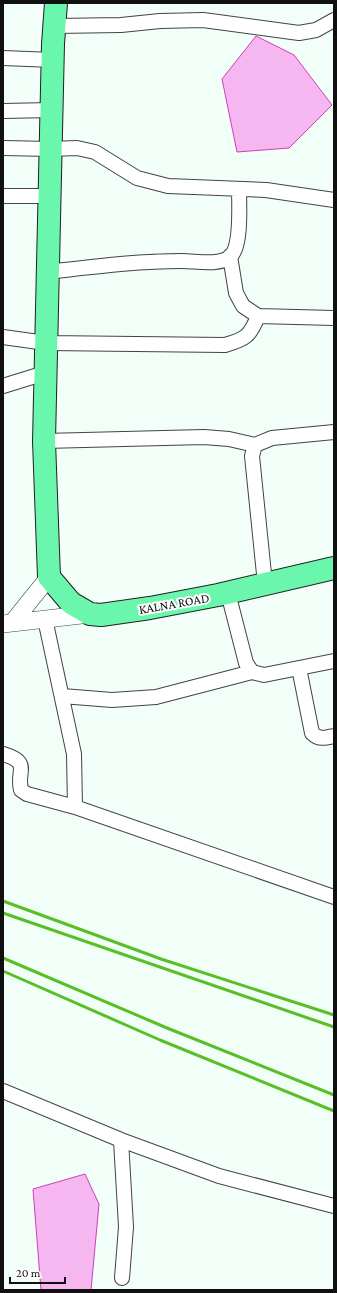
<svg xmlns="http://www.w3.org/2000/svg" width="337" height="1293" viewBox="0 0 337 1293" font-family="'Crimson Pro',serif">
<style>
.water{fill:#f6b7f0;stroke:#cc3fbb}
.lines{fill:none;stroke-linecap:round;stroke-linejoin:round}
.minor-casing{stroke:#434343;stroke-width:16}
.tertiary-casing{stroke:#434343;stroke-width:18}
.primary-casing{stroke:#212121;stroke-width:24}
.minor{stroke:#fff;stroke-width:14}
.tertiary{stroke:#fff;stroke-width:17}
.primary{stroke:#6bf6ad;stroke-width:22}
.rail{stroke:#59bf28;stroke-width:3}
.labels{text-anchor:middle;stroke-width:4;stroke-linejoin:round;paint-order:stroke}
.street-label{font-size:13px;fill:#101010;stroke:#fff}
</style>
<rect width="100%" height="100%" fill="#f2fff9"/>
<path class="water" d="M256,36L294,55L332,105L289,148L237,152L222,79Z
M85,1174L99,1204L91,1290H41L33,1189Z"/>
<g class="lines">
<g class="minor-casing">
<path id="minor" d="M55,26L121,25L160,21L203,20L299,33L316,30L334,20
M3,58L53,60
M3,111L52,110
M3,148L51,149L77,148L95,152L137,178L168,186L266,190L334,200
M3,196H50
M230,256L236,293L243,306L258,316L334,318
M48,272C92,267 137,261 182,261C196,261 218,266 230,257C242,247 239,204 239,189
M3,337L46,343L225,345C246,339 250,336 258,316
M3,386L45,373
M44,441L204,437L229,439L255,445
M265,584L252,456L255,445L272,438L334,432
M228,593L246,663L252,672L264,675L334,661
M45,619L74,754L75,807L334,897
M299,668L312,733C319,740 325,738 334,736
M62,696L112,700L156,697L252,672
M3,754C32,763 16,770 21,790L27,794L75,807
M3,1091L121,1140L219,1176L334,1206
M121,1140L126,1227L122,1278"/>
</g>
<g class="tertiary-casing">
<path id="tertiary" d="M12,623L49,577
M3,624L90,614"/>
</g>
<g class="primary-casing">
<path id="primary" d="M56,3L53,44L44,441L49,577L71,603L90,614L101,615L150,608L218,595L334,568"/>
</g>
<use href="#minor" class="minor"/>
<use href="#tertiary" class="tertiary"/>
<use href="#primary" class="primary"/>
<path class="rail" d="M3,901L161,959L334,1015
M3,913L334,1027
M3,958L167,1028L334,1095
M3,971L160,1040L334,1111"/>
</g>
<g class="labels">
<g class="street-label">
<text transform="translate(174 603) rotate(-10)" y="5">KALNA ROAD</text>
</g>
</g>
<rect width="337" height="1293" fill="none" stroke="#101010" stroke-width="8"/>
<path d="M10 1277v6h55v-6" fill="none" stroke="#101010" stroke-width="2"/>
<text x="16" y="1277" font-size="12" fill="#101010" stroke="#ffffff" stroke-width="3" paint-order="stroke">20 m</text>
</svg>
